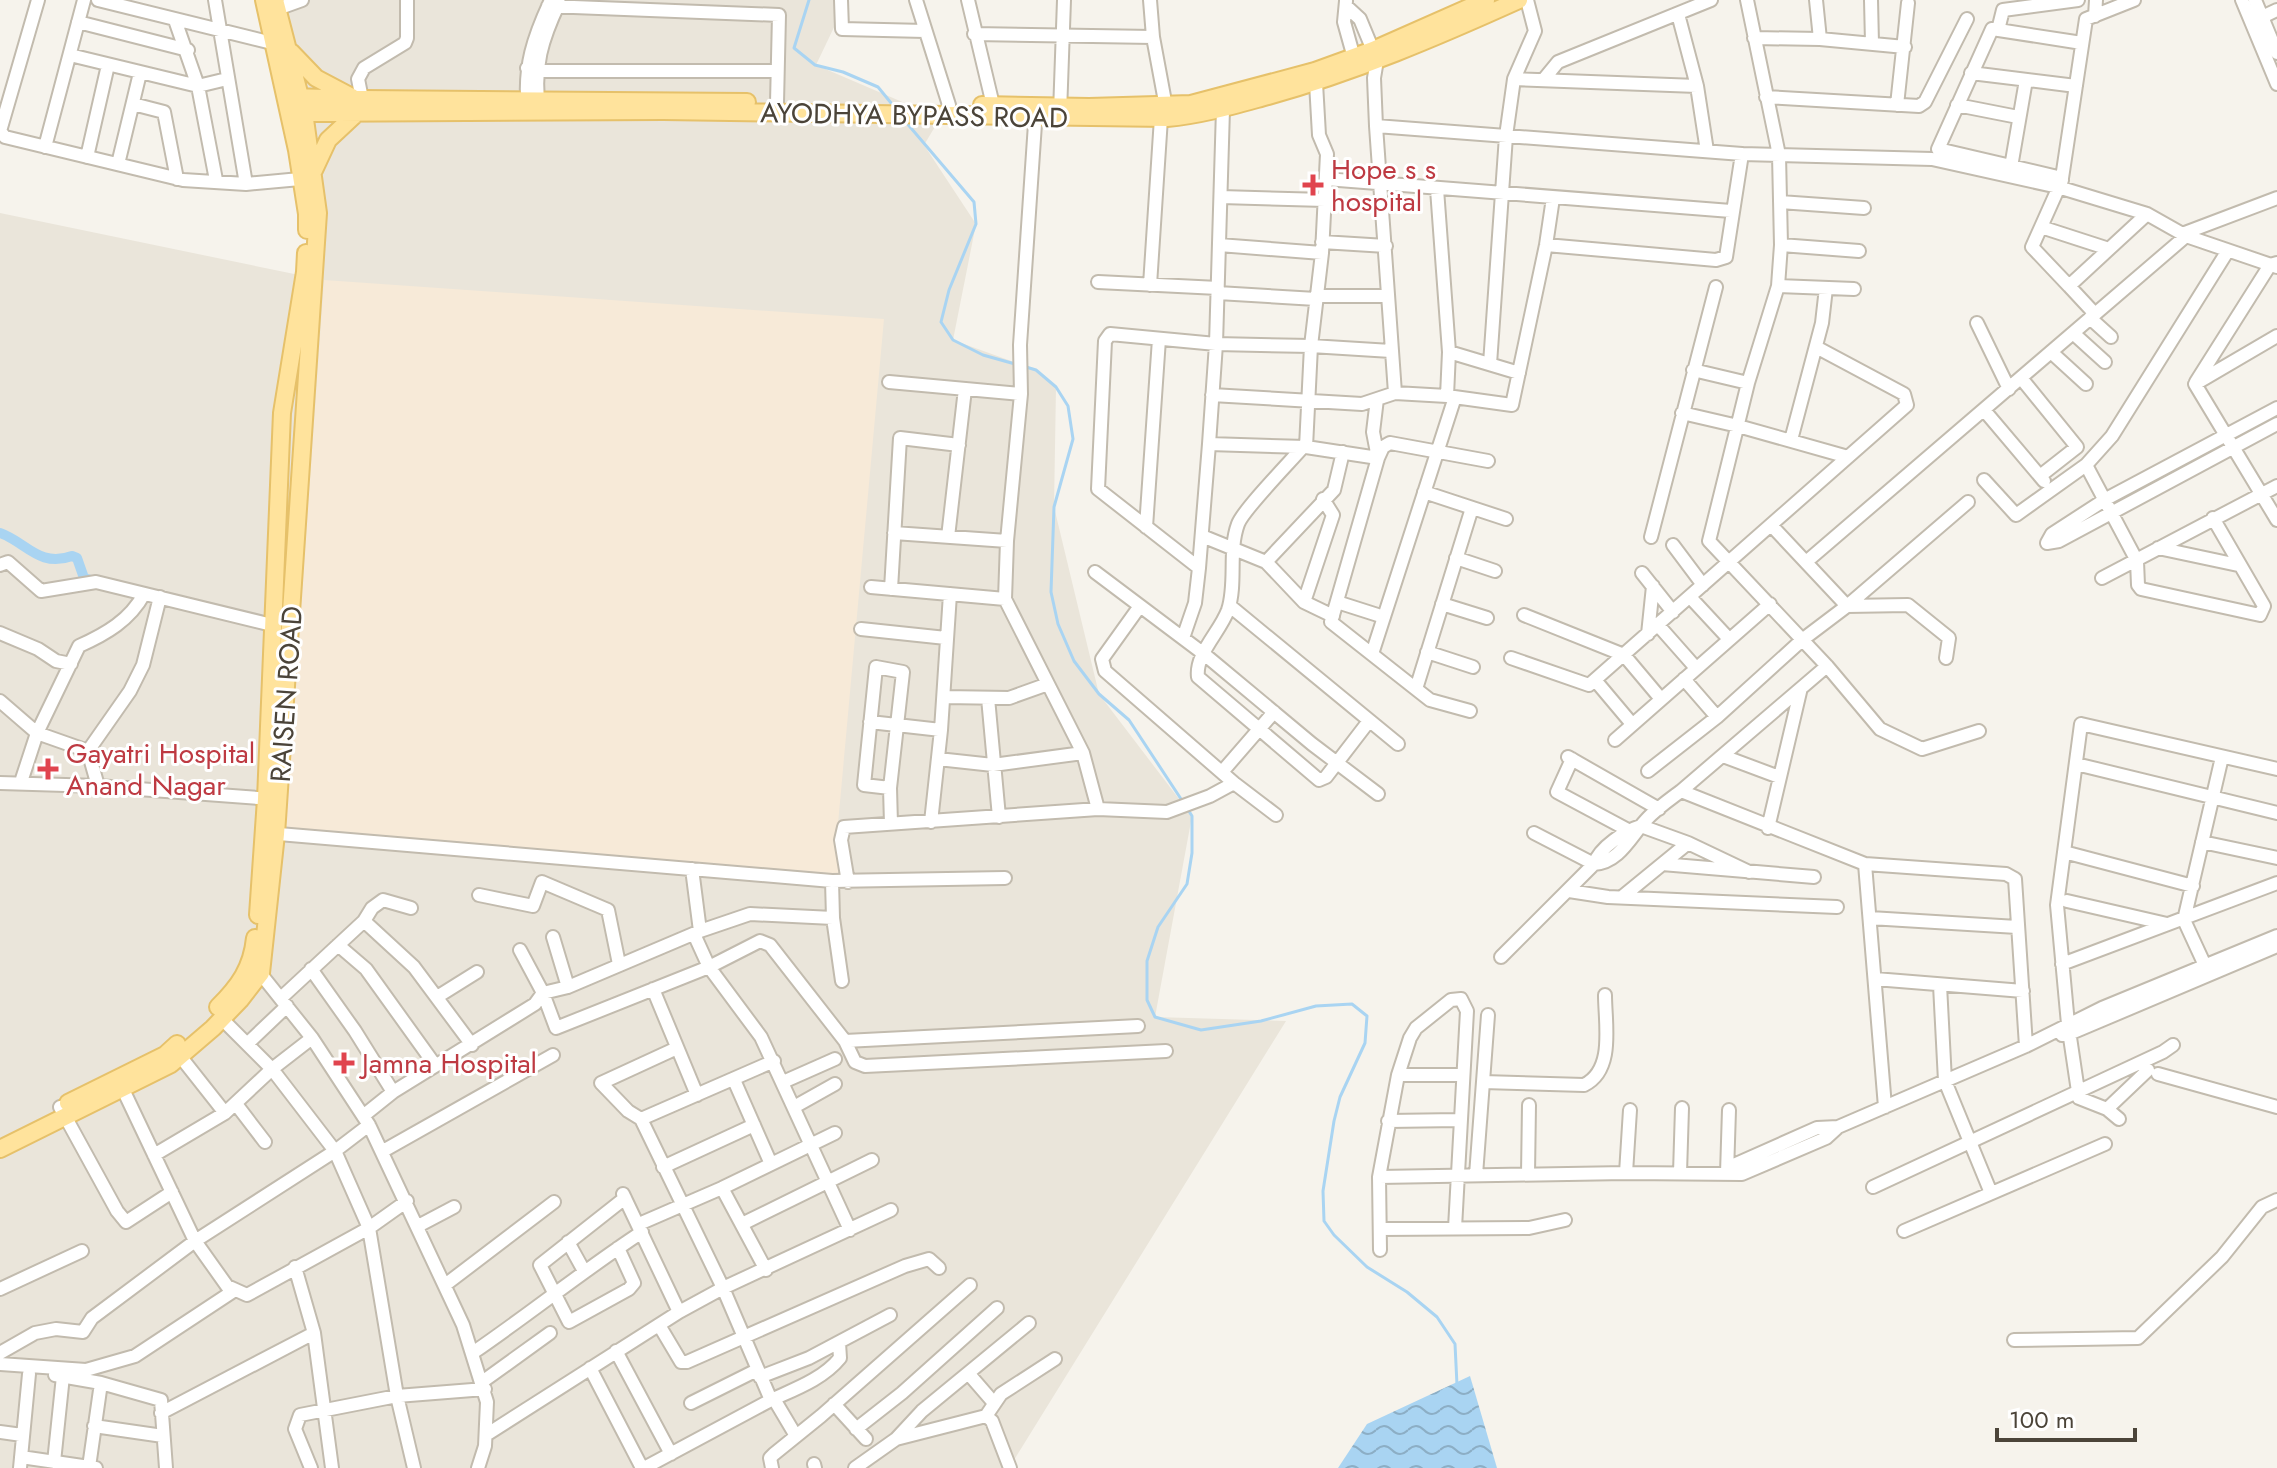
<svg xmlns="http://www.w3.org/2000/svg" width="2277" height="1468" viewBox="0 0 2277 1468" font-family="Jost,sans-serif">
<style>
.residential{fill:#eae5da}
.commercial{fill:#f7ead8}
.water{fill:url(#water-waves)}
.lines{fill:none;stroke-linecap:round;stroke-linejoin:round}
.stream{stroke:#a9d4f2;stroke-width:3}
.canal{stroke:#a9d4f2;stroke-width:10}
.minor-casing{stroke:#c2bbae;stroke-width:16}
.major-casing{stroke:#e6c16a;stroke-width:20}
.minor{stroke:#fff;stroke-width:12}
.major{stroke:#ffe39c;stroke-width:16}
.health-dot{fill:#e0444e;stroke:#fff;stroke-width:3}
.labels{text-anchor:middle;stroke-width:6;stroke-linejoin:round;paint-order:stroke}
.street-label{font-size:28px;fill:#4b4439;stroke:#fff}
.health-label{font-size:28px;fill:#be3a42;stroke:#fff;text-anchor:start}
</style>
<defs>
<pattern id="water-waves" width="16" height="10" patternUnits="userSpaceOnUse" patternTransform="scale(2)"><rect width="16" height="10" fill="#a9d4f2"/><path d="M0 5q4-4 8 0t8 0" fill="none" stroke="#8caec5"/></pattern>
</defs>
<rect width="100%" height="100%" fill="#f6f3ec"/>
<path class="residential" d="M281,0H847L816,65L907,104L948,105L924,145L976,224L953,340L1036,370L1056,387L1054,507L1099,694L1192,816L1155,1017L1286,1021L1009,1468H0V213L304,276L318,221Z"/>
<path class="commercial" d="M324,280L884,319L837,835L841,874L285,832Z"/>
<path class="water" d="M1470,1376L1497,1468H1338L1367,1424Z"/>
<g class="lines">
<path class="stream" d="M809,0L794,48L815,65L843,72L878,87L896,109
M905,121L974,202L976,224L949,290L941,322L953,340L983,355L1015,364
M1026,367L1036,370L1056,387L1068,406L1073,439L1054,507L1051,592L1058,624L1074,661L1099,694L1129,720L1183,802
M1187,808L1192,816V853L1187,884L1158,927L1147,961V1000L1155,1017L1201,1030L1261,1021L1316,1006L1352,1004L1367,1016L1365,1043L1340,1097L1334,1121L1323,1191L1324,1221L1334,1235L1367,1267L1407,1292L1437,1317L1455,1344L1457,1385"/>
<path class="canal" d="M0,533C26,542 39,568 72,556L77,558L84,578L94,581"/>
<g class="minor-casing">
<path id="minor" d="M38,0L0,131L5,137L183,180L246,184L300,179
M98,0L272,43
M215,0L246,184
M841,0L842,29L925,31
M916,0L949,105
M968,0L993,105
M1150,0L1153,37L1166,107
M1747,0L1779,155L1781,245L1778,286L1748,383L1709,541L1827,666L1880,729L1922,749L1979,731
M1816,0L1820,39
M1871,0L1872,43
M2242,0L2277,84
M2255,0L2277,53
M1346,1L1344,22L1356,65
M548,6L779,15L777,103
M1347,7L1360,19L1377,60L1374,78L1376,126L1395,393L1447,396L1512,405L1546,245L1553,198
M277,9L302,0
M1678,14L1697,86L1707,151
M2095,16L2096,0
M2262,17L2277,10
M175,20L198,86L216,180
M78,22L188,50
M1998,30L2003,10L2078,0
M974,34L1153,37
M1754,38L1820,39L1905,47
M2082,43L1992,29L1938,149L2062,178L2086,19L2134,0
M70,55L198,86L227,79
M527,68L537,71H776
M1971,73L2076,86
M1514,79L1697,86
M1544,79L1558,62L1711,0
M1766,97L1919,106L1925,102L1967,19
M362,99L358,79L364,68L405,43L407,38V0
M133,104L164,112L177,179
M1897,105L1908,3
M1957,105L2018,117
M528,108C523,68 534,36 551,0
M539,108C533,67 542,39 559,3
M1036,109L1020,345L1021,394L1007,541L1005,599L1083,753L1098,809
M1060,113L1064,0
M1376,126L1742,154L1932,159L2058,187L2147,214L2186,236L2277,267
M45,147L84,0
M87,157L108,65
M118,164L140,73
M2011,167L2026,80
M1326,179L1731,211
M2062,180L2032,247L2069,286L2147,214
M1437,189L1449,352L1447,396
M1221,197L1325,200
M1780,202L1864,208
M2041,227L2109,249
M2182,234L2277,198
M1322,242L1386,246
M1219,245L1322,253
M1546,245L1716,260L1726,257L1742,154
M1781,245L1859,251
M1098,282L1218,288
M1150,285L1161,118
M1778,286L1854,289
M2069,286L2095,314
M1218,293L1316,299
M1317,296H1388
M2090,318L2111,337
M1977,323L2009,389
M2073,333L2105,362
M2277,336L2195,384L2277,520
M1449,352L1519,373
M2051,352L2086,384
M1490,364L1506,136L1514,79L1535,31L1527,0
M1693,370L1748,383
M2021,378L2077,447L2040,476
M889,382L1021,394
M2196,382L2270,265L2277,263
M1212,395L1362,404L1395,393
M1377,399L1373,432L1378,458
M1984,410L2044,481
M1682,413L1738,426L1848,457
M1791,440L1822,323L1826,288
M1209,444L1306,447L1378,458L1331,622L1416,689L1472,508
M1306,447L1311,346L1322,253L1327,154L1319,135L1316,83
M1302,448C1289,463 1243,510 1238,524C1228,551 1237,583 1228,610C1220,632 1195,654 1198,677L1319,780L1326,777L1369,721
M1378,458L1383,447L1390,443L1488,461
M2086,465L2137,561L2138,585L2141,589L2260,615L2264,606L2213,518
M1984,480L2016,515L2086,465L2112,436L2227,252
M1424,492L1506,519
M1771,525L1847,606L1908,605L1949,638L1946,658
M1146,527L1159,339
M894,533L1007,541
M1202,536L1266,562L1304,602L1333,616
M948,537L965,389
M1651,537L1716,287
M2047,543L2052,534L2106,499L2277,408
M2047,543L2059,541L2277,424
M1673,545L1703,585
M2158,548L2238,565
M1456,558L1495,571
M1266,562L1334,490L1343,452
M1806,562L2186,236
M0,565L8,562L41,591L96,582L272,625
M1199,568L1098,489L1105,341L1110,334L1216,344L1311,346L1391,351
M1095,572L1204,654L1312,744L1378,794
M1642,573L1673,612
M2102,578L2277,486
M871,587L1005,599
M891,589L900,438L959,445
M1690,597L1729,639
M1304,602L1333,515L1323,499
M1337,602L1384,617
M1442,604L1487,618
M1140,606L1102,659L1105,671L1234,783L1276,815
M1230,606L1398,744
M1524,615L1624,655L1661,699
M1658,625L1696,668
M861,629L946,638
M0,633L38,649L56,661L71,664
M1648,634L1653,586
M1183,638L1195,603L1199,568L1209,444L1216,344L1223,109L1221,100
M1427,652L1473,667
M1372,654L1455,397
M1511,658L1589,685L1907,405L1904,394L1816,347
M1827,666L1681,791L1865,864L2006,874L2015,879L2026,1046
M1684,679L1717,717
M1595,680L1632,724
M1416,689L1430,700L1470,711
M944,697L1009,698L1048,684
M988,698L999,817
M0,701L37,733L88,751
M870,722L941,730
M1615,740L1770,604
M1723,756L1779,777
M1568,757L1659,809
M938,759L993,765L1083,753
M1572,759L1557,792L1628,830
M2076,764L2277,813
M1648,771L1717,717L1802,640L1847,606L1968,502
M1222,772L1274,712
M21,782L37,733L79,646C106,634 130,620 144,594
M0,783L98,786L272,799
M98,786L88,751L130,691L143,665L160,597
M890,788L864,785L876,667L903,672L890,788L891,824
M931,822L941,730L950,594
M1768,828L1800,692
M267,833L832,881L1005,878
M1534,833L1594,864C1619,863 1631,836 1646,820C1656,809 1669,800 1681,791
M2202,842L2277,858
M2064,852L2193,886
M1662,864L1814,877
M1865,864L1885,1107
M692,869L700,931
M832,881L833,918L842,981
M848,882L841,840L844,827L1098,809L1167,812L1210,796L1234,783
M1569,891L1608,897L1837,907
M479,895L533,906L542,882L608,910L619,964
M1622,897L1688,843
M2067,901L2167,924
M1870,918L2017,927
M364,921L414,967L472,1045
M694,934L709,967L761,1037L850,1230
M553,937L568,987
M338,945L366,969L435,1065
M520,950L543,993L556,1028L709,967L760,941L770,945L845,1041L855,1062L865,1066L1166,1051
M1501,957L1594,864C1600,847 1625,831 1641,826L1688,843L1749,872
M2062,964L2277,883
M256,968L312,1038L369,1125L463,1325L487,1402L485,1446L478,1468
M311,969L355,1031L393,1092
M2208,972L2184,920L2222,757
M1875,979L2023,991
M1940,985L1945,1081L1991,1193
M653,989L697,1095
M437,997L477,972
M281,998L364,921L372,908L383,900L411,908
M222,1019L272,1069L335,1151L369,1228L397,1396L414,1468
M2062,1035L2069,1034L2277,946
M845,1041L1138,1026
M247,1044L287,1006
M180,1056L225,1113
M2158,1074L2277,1107
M1398,1075H1462
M734,1080L771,1164
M119,1081L195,1241L227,1286L247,1295L369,1228L407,1201
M783,1082L835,1059
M1483,1082L1584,1085C1615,1070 1605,1024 1605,995
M236,1104L265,1142
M60,1107L117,1211L126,1222L172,1192
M794,1107L835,1084
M2107,1109L2148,1070
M363,1116L393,1092L535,1004L543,993L568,987L700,931L750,914L833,918
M641,1119L628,1111L601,1083L677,1048
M2119,1119L2107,1109L2079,1098L2068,1024L2057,905L2081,724L2277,769
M1388,1121L1459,1120
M383,1151L553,1055
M154,1155L225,1113L272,1069L312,1038
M663,1167L754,1125
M1734,1172L1736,1164L1817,1128L1838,1127
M1626,1173L1630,1110
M1680,1173L1682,1108
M1727,1173L1729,1110
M1528,1174L1529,1105
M1476,1175L1488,1015
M1379,1177L1398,1075L1410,1038L1416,1028L1451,1000L1461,999L1467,1011L1455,1228
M1873,1187L2163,1052L2173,1045
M722,1188L766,1270
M623,1194L679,1312
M639,1224L722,1188L835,1133
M742,1224L872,1160
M418,1226L454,1207
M1380,1229L1529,1228L1565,1220
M1904,1231L2105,1144
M568,1242L584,1271
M618,1248L634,1283L629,1289L569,1322L540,1265L625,1198
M1380,1250L1379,1177L1626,1173L1742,1174L1826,1138L1838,1127L2026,1046L2102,1008L2277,936
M295,1267L314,1333L332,1468
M445,1285L554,1202
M0,1289L82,1251
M659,1325L681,1362H687L905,1266L929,1259L939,1268
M2014,1340L2138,1338L2222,1257L2262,1207L2277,1200
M616,1351L671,1454
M474,1352C531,1313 584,1270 642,1232
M0,1353L35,1333L56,1329L83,1332L92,1318L195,1241L335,1151L369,1125
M0,1364L86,1370L135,1356L235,1290
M590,1368L642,1468
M968,1373L994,1403
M55,1375L101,1383L161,1400L166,1468
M760,1377L809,1358L890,1315
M482,1382L550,1333
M774,1399L796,1436
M771,1400C795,1389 823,1379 840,1358L839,1343
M691,1403L757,1370
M834,1404L866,1439
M161,1413L314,1333
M986,1416L1001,1394L1055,1359
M94,1426L163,1436
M856,1429L902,1393L997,1308
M0,1432L22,1435
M486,1435L679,1312L723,1288L891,1210
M896,1439L986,1416L992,1421L1010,1468
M21,1457L96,1468
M54,1462L63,1376
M814,1464L815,1468
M89,1467L101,1383
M20,1468L29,1374
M311,1468L295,1429L300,1415L397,1396L485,1389
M644,1468L771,1400L723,1288L641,1119L774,1061
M772,1468L770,1458L774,1454L821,1416L970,1285
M855,1468L896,1439L922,1411L1029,1323"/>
</g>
<g class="major-casing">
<path id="major" d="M264,0L297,150L307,214V230
M291,52L316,78L352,97
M290,97L362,99L747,102
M982,105L1089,107L1191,104L1315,71L1373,50L1486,0
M294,113L663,111L1167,118C1202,115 1235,105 1268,96C1355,72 1437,37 1519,0
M314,170L328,140L358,112
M258,915L266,799L282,413L305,272L306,253
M218,1007C239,986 252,968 255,938
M68,1103L165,1055L177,1044
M0,1149L171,1064L213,1028L240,1000L261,973L276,834L318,213L304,112L275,0"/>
</g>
<use href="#minor" class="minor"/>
<use href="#major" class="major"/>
</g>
<g class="health-dot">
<path d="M1309 173h8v8h8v8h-8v8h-8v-8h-8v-8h8z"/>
<path d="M44 757h8v8h8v8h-8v8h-8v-8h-8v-8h8z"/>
<path d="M340 1051h8v8h8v8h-8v8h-8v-8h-8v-8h8z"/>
</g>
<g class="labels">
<g class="street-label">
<text transform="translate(914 115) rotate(1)" y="10">AYODHYA BYPASS ROAD</text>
<text transform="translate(286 694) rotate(-86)" y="10">RAISEN ROAD</text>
</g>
<g class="health-label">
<text x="1331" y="179">Hope s s<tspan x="1331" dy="32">hospital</tspan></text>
<text x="66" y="763">Gayatri Hospital<tspan x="66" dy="32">Anand Nagar</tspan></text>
<text x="362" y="1073">Jamna Hospital</text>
</g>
</g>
<path d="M1997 1428v12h138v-12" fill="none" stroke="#4b4439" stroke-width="4"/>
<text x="2009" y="1428" font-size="24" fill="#4b4439" stroke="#ffffff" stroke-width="6" paint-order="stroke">100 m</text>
</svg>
